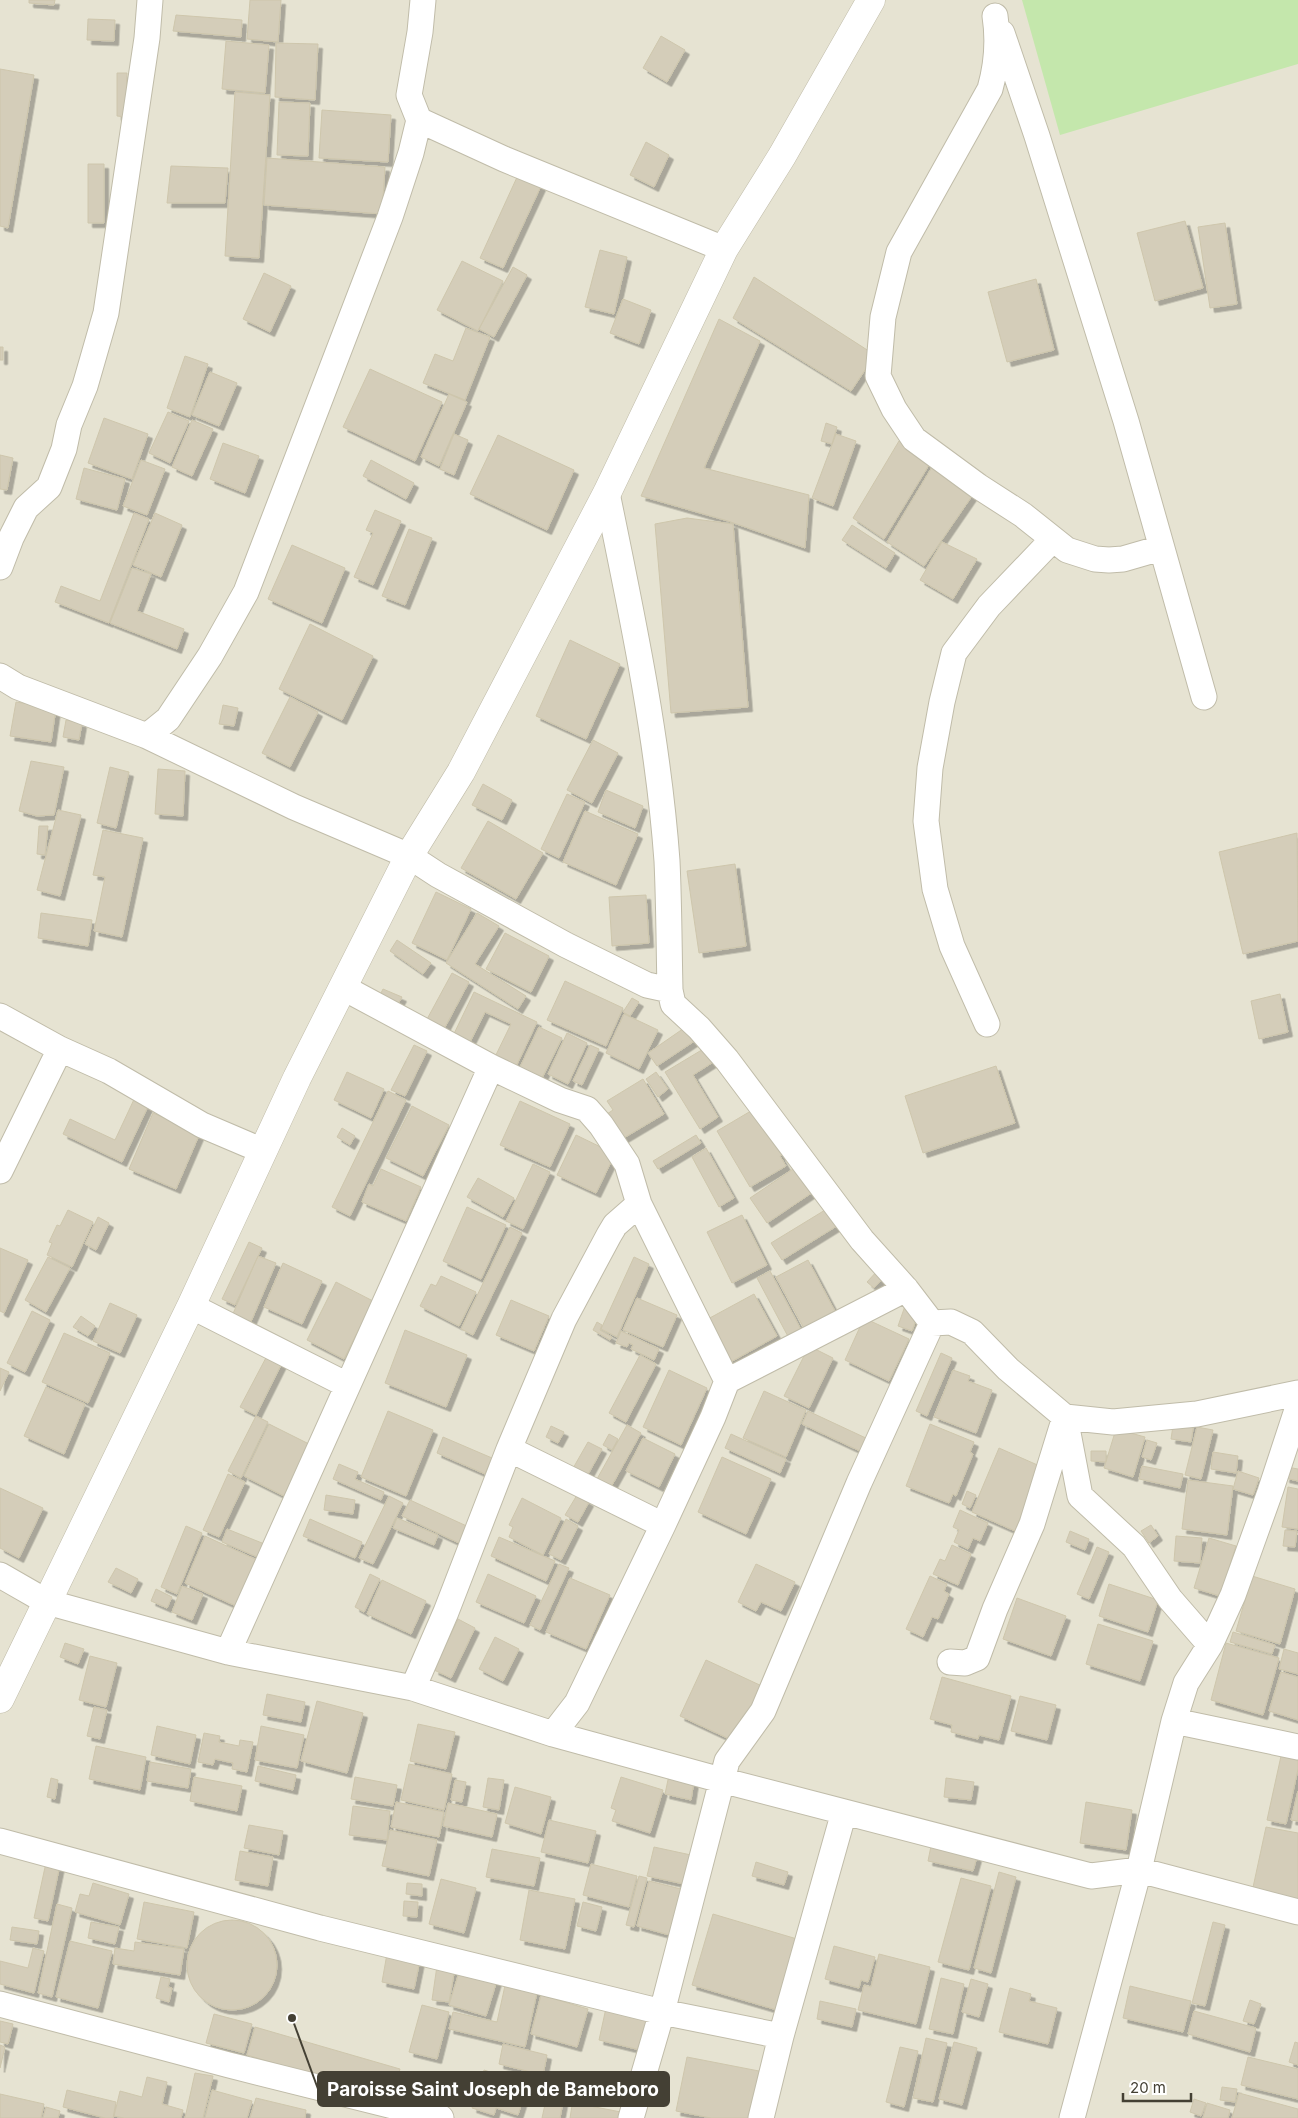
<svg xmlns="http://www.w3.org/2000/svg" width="1298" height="2118" viewBox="0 0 1298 2118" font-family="Inter,sans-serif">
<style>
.residential{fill:#e6e3d2}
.green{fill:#c4e7ac}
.building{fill:#d4cdb9;stroke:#cec6ac;filter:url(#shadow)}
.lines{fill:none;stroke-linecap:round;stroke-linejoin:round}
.minor-casing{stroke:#c0bca9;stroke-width:27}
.tertiary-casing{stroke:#c0bca9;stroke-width:29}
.minor{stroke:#fff;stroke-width:25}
.tertiary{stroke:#fff;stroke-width:28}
.leader{fill:none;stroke:#444034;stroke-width:2}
.callout-dot{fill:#444034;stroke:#fff;stroke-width:2}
.callout{fill:#444034;stroke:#444034;stroke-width:2}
.callout-label{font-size:19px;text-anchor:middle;font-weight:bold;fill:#fff}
</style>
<defs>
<filter id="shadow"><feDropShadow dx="4.5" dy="4.5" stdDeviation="0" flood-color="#0004"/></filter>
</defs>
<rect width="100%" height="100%" fill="#f2f0e4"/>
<path class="residential" d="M0,0H1298V2118H0Z"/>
<path class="green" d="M1022,0H1298V64L1060,135Z"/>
<path class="building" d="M29,0H55L54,5L29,3Z
M250,0H281L278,42L247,39Z
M176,15L242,20L241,37L173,31Z
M88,19L115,20L114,41L87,40Z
M661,36L685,50L667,82L643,68Z
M226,41L269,45L265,93L222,89Z
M276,43L318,44L315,100L275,97Z
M0,69L34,75L8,228L0,226Z
M117,73H127L126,117L117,116Z
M235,92L270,95L259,258L225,256Z
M279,102L310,103L308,156L277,155Z
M322,110L391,115L388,162L319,158Z
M646,142L669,155L654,187L630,175Z
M267,158L385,167L382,214L264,205Z
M88,164H104V223H88Z
M171,166L228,168L225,203H167Z
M518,175L541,186L503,268L480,258Z
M1185,221L1203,288L1155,301L1137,233Z
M1225,223L1237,304L1210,308L1198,227Z
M600,250L627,257L614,314L585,307Z
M462,261L503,281L478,331L437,310Z
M513,267L527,275L494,337L479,329Z
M264,273L291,286L270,332L243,319Z
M754,277L875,355L851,391L733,318Z
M1036,279L1054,350L1007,362L988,292Z
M623,299L651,310L639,344L610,333Z
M719,319L760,341L704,468L809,495L805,548L728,521L641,496Z
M466,328L490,337L465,400L423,383L435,354L453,361Z
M0,347H3V360H0Z
M185,356L208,364L190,417L167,408Z
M370,369L442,402L415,461L343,427Z
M210,372L237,383L219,426L192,415Z
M449,394L467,402L439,466L421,457Z
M168,412L189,421L170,463L149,453Z
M104,418L148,434L132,479L88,463Z
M192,420L213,429L192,476L172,467Z
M826,423L837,427L832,444L821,441Z
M454,434L468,440L454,475L440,469Z
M836,434L856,441L833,506L812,498Z
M498,435L574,470L547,530L470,494Z
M899,441L929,465L884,539L853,518Z
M223,443L259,456L245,493L210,479Z
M0,455L13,458L7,490L0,489Z
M141,460L165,469L147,515L123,506Z
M371,460L414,483L406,499L363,476Z
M932,467L972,496L924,566L887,542Z
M84,468L125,479L117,510L76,499Z
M375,510L401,521L373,585L354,577L373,533L366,530Z
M134,513L149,519L109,623L55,602L61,586L100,601Z
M155,513L182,525L161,577L133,565Z
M687,518L733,524L748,707L671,713L655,524Z
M852,525L895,553L886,568L842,540Z
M409,529L432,538L405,605L382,596Z
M942,542L977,559L953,599L920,580Z
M292,545L345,568L322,623L268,599Z
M132,568L151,574L137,611L184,629L177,649L110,623Z
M310,624L373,656L342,720L279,689Z
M570,640L620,664L586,739L536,716Z
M290,697L318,712L290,767L262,753Z
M16,702L56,708L51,742L10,736Z
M223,705L238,708L234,726L219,724Z
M66,720L82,723L79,740L63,737Z
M593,740L618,753L592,803L567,790Z
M31,761L64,767L54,815L37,816L19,811Z
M110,767L129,772L116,828L97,823Z
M158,769L185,771L183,816L155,814Z
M483,784L512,800L502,820L472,805Z
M606,790L643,806L635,828L598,812Z
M567,794L585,802L559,858L541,849Z
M58,810L81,815L60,896L37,890Z
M585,811L638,834L616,885L563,862Z
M488,821L543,853L516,899L461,868Z
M39,826H48L45,855L37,854Z
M103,830L143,838L122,937L94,931L105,877L93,875Z
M1297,833L1298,941L1243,954L1219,852Z
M735,864L746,946L699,953L687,871Z
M436,892L471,909L447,960L412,943Z
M646,895L649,943L612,946L609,897Z
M41,913L92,920L88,946L38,938Z
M477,913L499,926L475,964L526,996L518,1009L446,963Z
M505,933L549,956L531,992L486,969Z
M397,940L431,963L423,974L390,951Z
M452,973L469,982L443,1031L426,1021Z
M565,981L623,1008L606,1046L547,1020Z
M383,989L402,997L397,1006L379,997Z
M474,992L537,1022L514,1071L493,1061L511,1024L485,1012L467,1048L451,1040Z
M1280,994L1288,1032L1259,1039L1251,1001Z
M632,998L639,1002L630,1016L623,1012Z
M624,1014L658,1030L639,1069L606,1053Z
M690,1024L699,1038L657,1066L648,1053Z
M539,1027L562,1038L542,1078L520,1067Z
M567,1033L587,1043L568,1084L548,1074Z
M414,1045L427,1051L405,1096L391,1090Z
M590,1045L599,1049L582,1085L573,1081Z
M710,1045L718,1059L693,1075L718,1117L700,1129L665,1072Z
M996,1066L1015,1123L923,1153L905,1096Z
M347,1072L384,1089L371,1118L334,1100Z
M656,1072L668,1089L658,1097L646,1079Z
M643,1079L664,1114L622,1139L607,1114L613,1110L607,1101Z
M388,1091L406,1100L350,1216L332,1207Z
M137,1093L151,1100L122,1162L63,1134L70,1119L115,1140Z
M520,1101L570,1124L550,1167L500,1145Z
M761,1105L788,1151L780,1156L786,1166L750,1187L717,1131Z
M412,1106L449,1125L423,1176L386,1158Z
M153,1113L200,1133L176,1189L129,1169Z
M342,1128L355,1136L350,1145L337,1137Z
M576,1135L615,1154L596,1193L557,1175Z
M696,1135L701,1143L658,1169L653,1161Z
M706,1148L734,1198L719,1207L692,1157Z
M533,1164L550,1172L523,1229L506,1221Z
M799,1165L816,1190L767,1223L750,1198Z
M381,1169L421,1187L406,1221L362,1202L369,1184L373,1186Z
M478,1178L514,1198L503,1217L467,1197Z
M467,1207L506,1225L481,1279L443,1261Z
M830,1207L840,1224L782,1260L771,1243Z
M68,1210L93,1222L72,1267L47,1255L52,1243L49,1242L57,1225L60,1226Z
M742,1215L767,1265L732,1283L707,1232Z
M98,1217L109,1223L96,1250L85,1244Z
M510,1227L522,1233L473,1335L461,1329Z
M249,1242L262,1248L235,1305L222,1299Z
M0,1248L28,1260L4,1313L0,1311Z
M258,1256L276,1263L250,1324L232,1316Z
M48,1257L70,1268L46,1312L25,1300Z
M634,1257L649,1264L617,1337L601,1329Z
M808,1260L837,1315L806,1332L776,1277Z
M283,1263L322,1281L302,1324L264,1307Z
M879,1269L886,1275L874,1288L867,1282Z
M770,1271L805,1337L792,1344L757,1278Z
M441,1276L476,1292L459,1326L420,1306L431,1284L436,1286Z
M336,1282L373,1301L344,1359L307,1340Z
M754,1294L777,1336L729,1363L706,1320Z
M637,1298L677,1315L663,1347L623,1330Z
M511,1300L549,1316L534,1351L496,1335Z
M110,1303L137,1315L120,1353L93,1341Z
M905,1306L919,1312L912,1331L898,1326Z
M32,1311L50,1320L25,1372L7,1363Z
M81,1316L95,1326L88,1336L73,1327Z
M864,1318L909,1339L889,1381L845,1360Z
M597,1322L602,1325L600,1330L612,1337L610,1340L593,1330Z
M405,1330L467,1355L446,1407L385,1383Z
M621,1331L659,1349L654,1360L631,1349L633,1345L629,1343L627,1347L616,1343Z
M64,1333L110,1353L88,1403L42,1382Z
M809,1346L833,1358L809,1408L784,1396Z
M269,1352L284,1359L256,1415L240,1407Z
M941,1353L952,1358L927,1416L916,1411Z
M640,1355L656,1364L626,1422L609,1413Z
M0,1368L9,1372L0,1391Z
M669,1370L707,1388L681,1445L643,1427Z
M953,1370L970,1376L968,1381L992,1390L976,1433L934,1417Z
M46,1387L85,1404L64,1454L24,1436Z
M764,1391L806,1410L786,1457L743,1438Z
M388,1411L433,1430L406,1496L361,1477Z
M808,1411L868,1439L862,1452L802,1424Z
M256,1416L268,1422L241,1478L228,1471Z
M1174,1419L1194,1422L1191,1442L1171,1439Z
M269,1424L309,1444L284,1496L244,1476Z
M930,1424L974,1442L970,1452L973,1454L956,1496L953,1494L949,1503L906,1486Z
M627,1425L641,1433L611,1487L597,1479Z
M551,1426L564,1432L558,1443L546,1437Z
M1197,1427L1213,1430L1201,1479L1185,1475Z
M1116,1429L1145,1437L1133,1477L1104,1468Z
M609,1434L618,1439L612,1450L603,1445Z
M731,1434L786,1459L780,1473L725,1448Z
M443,1437L492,1458L485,1474L437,1453Z
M643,1438L675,1454L659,1487L626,1471Z
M1147,1440L1157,1443L1151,1460L1142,1457Z
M588,1442L602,1449L586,1478L572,1470Z
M999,1448L1042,1467L1015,1531L972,1512Z
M1091,1451H1106V1462L1091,1461Z
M1213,1452L1238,1456L1236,1473L1211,1469Z
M722,1457L771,1479L746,1534L698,1512Z
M339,1464L358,1472L355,1479L384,1492L381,1500L333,1479Z
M1142,1466L1183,1474L1180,1488L1139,1479Z
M1287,1467L1298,1469V1481L1285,1478Z
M1238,1471L1259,1478L1253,1495L1233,1489Z
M228,1474L245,1482L219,1537L203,1530Z
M1188,1480L1233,1486L1227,1535L1182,1529Z
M1288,1487L1298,1489V1529L1282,1527Z
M0,1488L43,1508L19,1558L0,1548Z
M967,1491L976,1495L970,1508L962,1504Z
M326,1495L355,1500L353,1514L324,1510Z
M577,1495L589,1502L578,1522L565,1515Z
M389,1496L403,1503L373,1564L359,1558Z
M522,1498L561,1518L543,1555L509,1537L513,1527L509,1525Z
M410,1500L471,1528L463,1545L402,1516Z
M960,1510L988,1523L980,1541L973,1538L968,1549L954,1542L959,1530L953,1527Z
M397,1518L438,1535L434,1545L393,1528Z
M310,1519L362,1542L355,1558L303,1536Z
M566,1519L578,1526L561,1560L549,1554Z
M1151,1525L1158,1536L1149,1543L1141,1531Z
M186,1526L202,1533L177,1594L161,1587Z
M227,1529L267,1545L262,1559L222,1542Z
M1285,1530L1297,1531L1295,1547L1283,1546Z
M1070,1531L1089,1539L1085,1550L1066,1542Z
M205,1536L257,1560L236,1606L185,1583Z
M1176,1536L1202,1538L1200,1563L1174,1561Z
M499,1537L555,1561L546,1581L491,1556Z
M1209,1538L1236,1546L1220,1596L1194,1588Z
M952,1545L971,1554L958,1585L933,1574L940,1559L945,1561Z
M1097,1547L1109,1552L1089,1599L1077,1594Z
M559,1564L569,1568L540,1630L530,1625Z
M756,1564L795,1582L781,1611L761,1602L756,1611L738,1602Z
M116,1568L138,1579L131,1593L108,1582Z
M370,1574L380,1579L364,1612L355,1607Z
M488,1574L536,1596L524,1623L476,1602Z
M930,1576L947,1584L944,1591L949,1594L938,1619L932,1617L923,1637L906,1629Z
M1252,1576L1295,1589L1280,1644L1236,1631Z
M570,1578L610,1595L586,1649L546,1632Z
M382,1580L426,1601L411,1634L367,1614Z
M1109,1584L1158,1600L1148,1632L1099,1616Z
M182,1586L203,1594L192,1620L172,1612Z
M156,1589L172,1597L167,1608L151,1601Z
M1017,1598L1066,1616L1051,1656L1003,1639Z
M458,1619L475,1628L451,1678L434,1670Z
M1098,1624L1153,1641L1140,1681L1086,1664Z
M1233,1632L1275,1645L1272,1654L1230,1642Z
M495,1637L519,1649L503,1681L479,1669Z
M65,1643L84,1649L78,1664L60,1657Z
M1226,1643L1279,1658L1263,1715L1211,1700Z
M1284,1649L1298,1653V1674L1279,1669Z
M90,1656L117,1663L106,1707L79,1700Z
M706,1660L764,1687L738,1743L680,1716Z
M1281,1672L1298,1677V1720L1269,1711Z
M942,1677L1011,1696L999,1740L979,1735L978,1739L951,1732L952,1725L930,1719Z
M267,1694L305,1702L301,1722L263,1715Z
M1020,1696L1056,1705L1047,1740L1011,1731Z
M317,1701L363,1713L347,1773L301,1761Z
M94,1707L107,1710L100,1739L87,1736Z
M418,1724L455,1732L446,1769L410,1761Z
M157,1726L196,1735L190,1764L151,1755Z
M261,1726L304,1735L297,1768L255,1760Z
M204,1733L220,1736L219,1742L239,1746L240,1740L253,1742L247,1772L232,1769L233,1763L215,1759L213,1765L198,1762Z
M96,1746L146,1757L140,1790L89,1779Z
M1281,1756L1298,1760V1769L1286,1824L1267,1820Z
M150,1762L191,1769L188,1788L147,1781Z
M409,1764L452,1774L444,1810L401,1800Z
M258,1766L296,1775L293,1790L255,1781Z
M669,1775L694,1781L691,1800L665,1794Z
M194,1777L242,1786L237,1811L190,1801Z
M355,1777L397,1785L393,1806L351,1799Z
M621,1777L663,1790L650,1833L612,1821L616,1810L611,1808Z
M51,1778L58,1780L55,1799L47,1797Z
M488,1778L504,1780L499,1810L483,1807Z
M946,1778L974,1782L971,1800L944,1797Z
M455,1780L466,1782L462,1802L451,1800Z
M515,1787L551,1797L541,1834L505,1823Z
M1298,1791V1821L1291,1820Z
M396,1802L444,1812L439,1837L391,1827Z
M1086,1802L1132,1810L1126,1850L1080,1843Z
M448,1803L497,1814L492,1837L443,1826Z
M353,1806L390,1811L387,1840L349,1835Z
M549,1820L596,1831L588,1863L541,1852Z
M249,1825L283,1831L279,1855L244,1848Z
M1266,1827L1298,1833V1901L1252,1892Z
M390,1830L437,1840L429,1876L382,1866Z
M931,1846L977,1857L973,1871L928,1861Z
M654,1847L691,1855L684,1884L647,1876Z
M492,1849L540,1858L534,1886L486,1877Z
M240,1851L273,1857L268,1886L235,1880Z
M47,1858L61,1860L48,1921L34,1918Z
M756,1862L788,1872L784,1885L752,1876Z
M591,1864L637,1876L629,1907L583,1895Z
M999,1872L1016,1877L991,1973L974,1968Z
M639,1876L647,1878L634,1927L626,1925Z
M961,1878L991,1886L969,1970L938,1962Z
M441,1879L476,1888L464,1933L429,1924Z
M649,1881L685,1890L673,1936L637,1926Z
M93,1883L129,1894L120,1925L75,1912L80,1894L89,1896Z
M407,1883L422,1884V1896L406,1894Z
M529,1890L575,1899L565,1949L520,1940Z
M404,1901L418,1902L417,1917L403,1916Z
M144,1902L194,1912L187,1948L137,1939Z
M583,1902L602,1907L596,1931L577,1926Z
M57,1904L72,1908L52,1997L38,1993Z
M713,1914L797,1939L777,2010L692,1985Z
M187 1965a45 45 0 1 1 90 0a45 45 0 1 1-90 0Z
M91,1922L119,1927L115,1944L88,1938Z
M1213,1922L1225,1925L1205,2006L1192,2003Z
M12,1927L39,1931L37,1944L10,1940Z
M70,1941L112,1951L98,2008L56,1997Z
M135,1942L184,1949L180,1975L113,1964L115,1948L134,1951Z
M834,1946L875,1957L868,1982L861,1980L859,1988L825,1979Z
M33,1948L44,1951L34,1993L0,1984V1961L28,1968Z
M388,1948L421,1955L414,1989L382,1982Z
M879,1954L930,1967L916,2024L858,2010L864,1985L871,1987Z
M438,1959L456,1962L449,2002L432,2000Z
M461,1966L498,1977L486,2016L449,2005Z
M161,1977L170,1979L168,1987L172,1988L169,2002L156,1998Z
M941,1978L964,1984L953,2034L929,2029Z
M971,1979L988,1984L979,2017L962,2012Z
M506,1981L538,1988L525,2047L449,2029L453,2012L497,2022Z
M1130,1986L1191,2001L1183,2032L1123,2018Z
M1010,1988L1031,1994L1029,2001L1057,2008L1048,2044L999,2032Z
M541,1995L588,2009L577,2047L531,2034Z
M1250,2000L1261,2004L1254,2024L1243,2021Z
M820,2001L856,2009L852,2027L817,2019Z
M422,2005L449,2012L437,2059L409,2052Z
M606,2008L648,2018L640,2050L599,2040Z
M1194,2011L1256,2028L1250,2052L1188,2034Z
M214,2014L252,2024L244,2053L206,2043Z
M0,2021L13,2024L8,2044L0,2042Z
M255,2027L400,2069L392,2098L247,2055Z
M926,2038L947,2043L933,2102L913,2098Z
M954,2042L977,2048L962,2105L939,2099Z
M1295,2042L1298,2043V2065L1289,2062Z
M503,2044L547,2055L543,2075L499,2064Z
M0,2045L5,2047L0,2068Z
M900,2047L918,2051L904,2107L886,2102Z
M687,2057L759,2071L750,2118H711L676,2111Z
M1248,2057L1298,2069V2099L1241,2085Z
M484,2070L528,2084L518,2115L496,2108L494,2115L472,2108Z
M195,2073L213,2076L203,2118H185Z
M552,2073L568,2076L560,2118H542Z
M577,2075L590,2077L585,2105L626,2113L625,2118H570Z
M147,2077L167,2082L162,2104L183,2110L181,2118H124L114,2116L120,2091L142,2097Z
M1222,2087L1237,2089L1235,2102L1220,2100Z
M67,2090L116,2102L113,2118H105L63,2107Z
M212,2090L252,2101L247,2118H205Z
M1239,2093L1298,2109V2118H1232Z
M0,2094L44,2104L41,2118H0Z
M256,2098L306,2110L305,2118H250Z
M1194,2099L1206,2103L1201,2116L1190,2112Z
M1207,2103L1230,2110L1228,2118H1203Z
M46,2107L60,2111L58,2118H43Z"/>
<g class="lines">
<g class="minor-casing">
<path id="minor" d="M423,0L420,32L409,95L419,120L504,159L724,249
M995,16C999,42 997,64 990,89L899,252L883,317L878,376L894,409L914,439L978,486L1023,515L1067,550L1095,559L1109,560L1123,559L1161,548
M1002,33L1037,136L1126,421L1204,697
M607,493C632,615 658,737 667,861C669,904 669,947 670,990
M0,567L11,538L26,508L49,487L64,449L69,425L85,386L106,313L147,38L150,0
M0,676L18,687L147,736L294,807L409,856L438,875L566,945L647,985L670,990L673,1004L699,1028L727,1060L862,1240L906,1289L932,1323L951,1322L972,1332L1008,1369L1065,1417L1080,1496L1134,1546L1170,1599L1210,1645
M147,736L168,719L210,656L246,592L390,217L411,153L419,120
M344,988L491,1067L560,1100L587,1109L601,1125L627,1164L639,1204L615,1225L609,1235L564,1319L509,1449L446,1612L413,1688
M0,1016L60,1049L109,1071L202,1125L263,1151
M987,1024L952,946L935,889L926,821L930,768L942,702L954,653L989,606L1053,539
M0,1171L60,1049
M639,1204L727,1381
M191,1306L347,1385
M509,1449L663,1525
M0,1575L47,1602L228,1652L413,1688L553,1734L721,1780L1091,1876L1139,1870L1298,1912
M228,1652L491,1067
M950,1662L965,1663L977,1658L995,1609L1032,1524L1065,1417L1113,1422L1197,1414L1298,1393
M1174,1721L1298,1747
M553,1734L577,1703L663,1525L713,1417L727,1381L906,1289
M0,1841L320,1928L662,2012L781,2036
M0,2004L229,2065L441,2118
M631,2118L662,2012L727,1761L763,1711L859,1483L932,1323
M761,2118L781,2036L844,1812
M1072,2118L1139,1870L1174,1721L1186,1683L1210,1645L1233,1595L1270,1492L1298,1407"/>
</g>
<g class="tertiary-casing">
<path id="tertiary" d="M0,1699L191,1306L297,1078L409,856L461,772L607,493L724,249L782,156L871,0"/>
</g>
<use href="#minor" class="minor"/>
<use href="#tertiary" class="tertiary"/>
</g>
<path class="leader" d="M292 2018L318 2089"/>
<circle class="callout-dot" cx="292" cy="2018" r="5"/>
<rect class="callout" x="318" y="2072" width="351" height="34" rx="5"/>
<g class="callout-label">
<text x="493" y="2096">Paroisse Saint Joseph de Bameboro</text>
</g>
<path d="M1123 2093v8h68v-8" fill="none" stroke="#444034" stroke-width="2.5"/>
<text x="1130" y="2093" font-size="15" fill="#444034" stroke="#ffffff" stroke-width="4" paint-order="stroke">20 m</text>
</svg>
